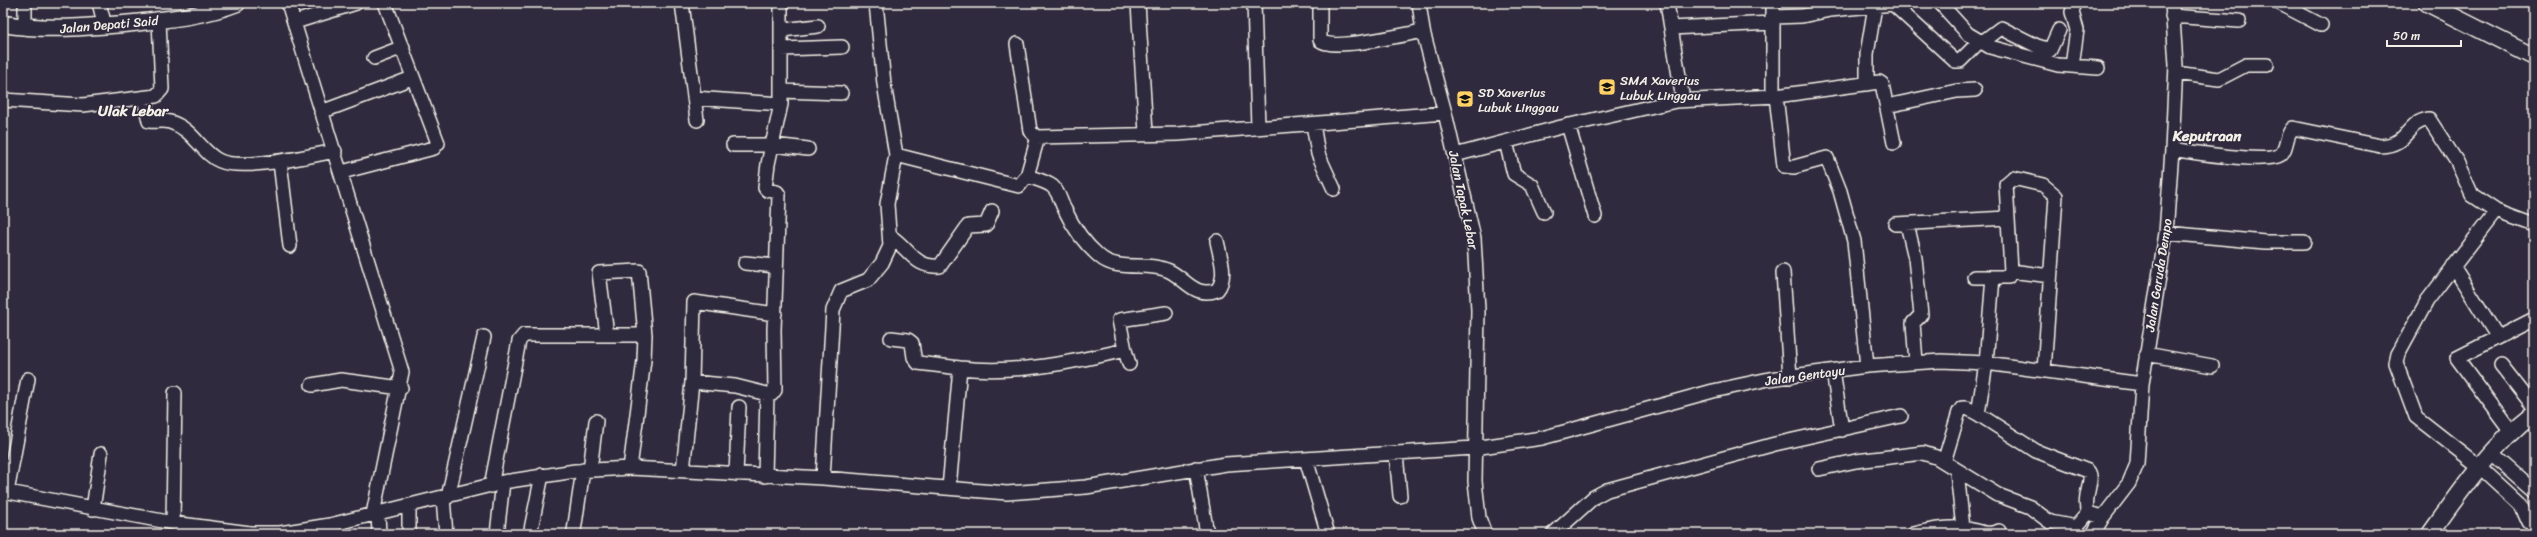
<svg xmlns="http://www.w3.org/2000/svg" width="2537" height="537" viewBox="0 0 2537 537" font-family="Sriracha,sans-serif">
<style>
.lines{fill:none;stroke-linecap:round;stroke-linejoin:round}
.minor-casing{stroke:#f4f1e8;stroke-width:16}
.major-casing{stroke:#f4f1e8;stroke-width:19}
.minor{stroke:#2f2a3d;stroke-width:13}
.major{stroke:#2f2a3d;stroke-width:16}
.labels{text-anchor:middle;stroke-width:3;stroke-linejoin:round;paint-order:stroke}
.street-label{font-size:13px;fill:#f4f1e8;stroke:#2f2a3d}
.poi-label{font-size:13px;fill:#f4f1e8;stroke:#2f2a3d;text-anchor:start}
.quarter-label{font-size:15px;font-weight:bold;fill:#f4f1e8;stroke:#2f2a3d}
</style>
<rect width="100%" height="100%" fill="#2f2a3d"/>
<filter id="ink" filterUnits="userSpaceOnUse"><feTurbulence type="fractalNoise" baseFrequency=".025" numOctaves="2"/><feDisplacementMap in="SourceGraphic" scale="8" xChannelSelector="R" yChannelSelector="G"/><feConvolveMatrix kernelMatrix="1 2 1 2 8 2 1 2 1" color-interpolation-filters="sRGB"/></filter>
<g filter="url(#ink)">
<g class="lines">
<g class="minor-casing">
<path id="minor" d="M25,3V27
M99,3L105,26
M288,3L402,372L373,514
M682,3L697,120
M1138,3L1146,133
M1254,3L1258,127
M1320,3V40C1331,52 1406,34 1423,31
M1419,3L1423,31L1445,113L1474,238L1478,310L1475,481L1479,518L1485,534
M1667,3L1671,28
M1940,3L1968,34L1990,47L2058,65L2098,68
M2279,3L2321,25
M2172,16L2239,21
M1772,17L1802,16L1830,10L1893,4L1955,61H1960L1979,42
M295,22L356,3
M782,30L818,26
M1981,43L2001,28L2037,46L2050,50L2059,30
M1017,44L1030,131L1036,137L1178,134L1445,113
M782,49L842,47
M374,58L403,47
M2072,66L2077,30L2072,12L2075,3
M2176,73L2219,79L2246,65H2267
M1867,84V54L1875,6
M781,91L841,93
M1773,96V3
M1776,96L1784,166L1794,167L1827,158L1840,191L1854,241L1867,366
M144,98L149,121C156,122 163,120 170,122C194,129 201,153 220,161C243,171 310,156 335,151
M694,98L781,104
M3,100L83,105L156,96L162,89L159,20
M1683,100L1671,28L1772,23
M1887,106L1957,91L1975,90
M321,112L412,78
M1313,124L1318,154L1334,189
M1568,125L1595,216
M1506,142L1514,174L1532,185L1544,212
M733,145H773L808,149
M2172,149C2190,152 2267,164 2280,155C2288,149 2285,135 2293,128L2380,146C2410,145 2404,123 2429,119L2457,162L2472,195L2496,211L2534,225
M896,155L1019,186L1027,176L1038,137
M1455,155L1561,127L1676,101L1776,96L1879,82L1882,84L1894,143
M280,162L290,246
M342,172L434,148L438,143L385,3
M1027,176C1036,179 1045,181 1052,186C1060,193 1060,202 1065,210C1073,227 1085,244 1099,256C1118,273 1146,261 1167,270C1185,277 1194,299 1217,290C1228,277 1220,257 1217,241
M2496,211L2427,301L2398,354L2396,363L2416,417L2481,468L2521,505L2528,521L2534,526
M1895,224L2007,218
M1907,224L1915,258L1921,315L1913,323L1916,362
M2166,233L2265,242H2304
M890,236C910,249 914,268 940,266L968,226L986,225L992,211
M745,263L776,266
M2453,266L2497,336
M2011,271L2006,184L2013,178L2043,185L2056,196L2044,371
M1783,272L1790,377
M1974,277H2008L2011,271L2050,276
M1993,277L1986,363L1978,414L2036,451L2088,471C2095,479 2082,497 2088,513
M607,335L599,273L639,271L645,335L644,360L630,468
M891,338L908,340L912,343L914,357L918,363L960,368
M1125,350L1129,364
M2146,354L2212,366
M2501,365L2534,407
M1833,371L1842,430
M692,382L694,302L775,314
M312,385L341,380L401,388
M2511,431L2457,358L2534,319
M1396,454L1400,496
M2492,454L2534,491
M1306,459L1328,534
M1944,462L1959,412L1962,408H1967L1978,414
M1196,468L1207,534
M1819,469L1856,461L1923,453L1936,457L1998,495L2030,507L2050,522L2076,527L2088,513L2103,517
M590,470L596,421
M683,471L692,382L735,386L767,394H772L775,390L774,330L779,195L777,192L767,190L765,188L768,164L781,104V3
M1957,472L1963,528
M736,474L739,407
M765,476L767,394
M823,478L833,310L841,291L868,280L882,263L890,246L887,204L896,155L884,84L876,3
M491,486L519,341L524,335H645
M949,488L960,368C1017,374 1070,363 1125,350L1119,320L1166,313
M3,491L173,523L250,533H280L330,525L503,482L575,471L630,468L823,478L1007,493L1086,487L1226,464L1474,448L1542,438L1713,391L1769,379L1867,366L1941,361L1986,363L2142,384
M7,492L28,379
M448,497L484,337
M443,498L446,534
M93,509L101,454
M378,513L379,534
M173,523L175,393
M574,531L583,470
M409,534V506
M497,534L503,482
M530,534L542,475
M1553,534L1594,497L1607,490L1775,444L1901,416
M1914,534C1929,530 1946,527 1962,528C1974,529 1987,537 1999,531
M2093,534L2103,517L2129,483L2137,464L2142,384L2166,233L2172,150L2176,65L2172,3"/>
</g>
<g class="major-casing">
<path id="major" d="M2427,3L2534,57
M3,24C47,31 89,27 133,23C168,19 204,16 237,3
M2430,534C2460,492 2492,445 2534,413"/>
</g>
<use href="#minor" class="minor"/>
<use href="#major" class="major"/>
</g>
</g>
<defs>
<g id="school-square" transform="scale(0.9)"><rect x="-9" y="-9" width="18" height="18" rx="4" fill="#ffd166" stroke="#2f2a3d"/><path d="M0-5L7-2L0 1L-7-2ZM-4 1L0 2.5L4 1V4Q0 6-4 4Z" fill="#111"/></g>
</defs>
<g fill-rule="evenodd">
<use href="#school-square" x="1607" y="87"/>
<use href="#school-square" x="1465" y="99"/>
</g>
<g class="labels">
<g class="street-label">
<text transform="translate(109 24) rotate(-5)" y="5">Jalan Depati Said</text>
<text transform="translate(1464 200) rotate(78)" y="5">Jalan Tapak Lebar</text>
<text transform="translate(2158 275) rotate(-81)" y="5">Jalan Garuda Dempo</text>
<text transform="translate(1805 375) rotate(-8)" y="5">Jalan Gentayu</text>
</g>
<g class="poi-label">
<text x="1620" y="85">SMA Xaverius<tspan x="1620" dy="15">Lubuk Linggau</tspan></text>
<text x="1478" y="97">SD Xaverius<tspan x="1478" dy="15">Lubuk Linggau</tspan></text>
</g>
<g class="quarter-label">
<text x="133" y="116">Ulak Lebar</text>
<text x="2207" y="141">Keputraan</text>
</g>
</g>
<rect width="2537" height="537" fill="none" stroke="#2f2a3d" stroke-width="16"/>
<rect x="8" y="8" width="2521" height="521" fill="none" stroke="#f4f1e8" stroke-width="1.5" filter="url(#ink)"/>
<path d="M2387 40v6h74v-6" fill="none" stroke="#f4f1e8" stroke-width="2"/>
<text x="2393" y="40" font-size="12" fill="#f4f1e8" stroke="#2f2a3d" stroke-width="3" paint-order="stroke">50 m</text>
</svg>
